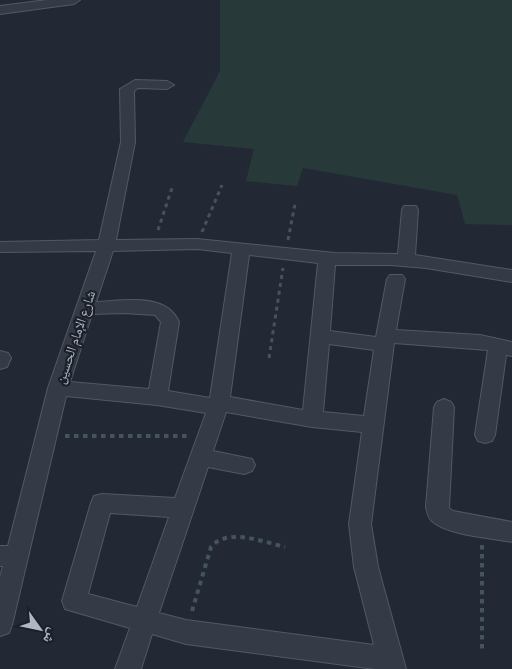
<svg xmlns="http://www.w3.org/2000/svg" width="512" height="669" viewBox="0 0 512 669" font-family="Commissioner,'Noto Naskh Arabic',sans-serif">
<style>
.green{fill:#28393a}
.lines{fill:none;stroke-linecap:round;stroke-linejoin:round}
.minor-casing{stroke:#535963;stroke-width:2}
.path-far1{stroke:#455458;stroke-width:3;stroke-dasharray:4 4;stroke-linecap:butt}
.path{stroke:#455458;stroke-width:4;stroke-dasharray:4.5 4.5;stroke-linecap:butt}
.minor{fill:#353b46;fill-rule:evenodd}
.labels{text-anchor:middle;stroke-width:4.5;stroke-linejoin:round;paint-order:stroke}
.street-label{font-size:14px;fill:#b0b6c2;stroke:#1b202a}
</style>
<rect width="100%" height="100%" fill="#222935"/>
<path class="green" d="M220,0H512V225L465,224L457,195L303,168L297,186L246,181L254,149L183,142L220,71Z"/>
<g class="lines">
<g class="minor-casing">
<path id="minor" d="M47,0H80L74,4L0,14V6Z
M135,80L167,81L174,85L167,89L138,88L134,91L135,142L116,240L197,239L335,253L398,254L402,210L404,206H416L418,210L415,255L512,270V282L426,268L391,265H335L330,331L376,337L387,279L390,275H402L405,279L396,330L480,335L512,342V356L506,355L495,435L492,441L485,443L478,441L475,435L488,350L394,343L371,524L378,567L406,669H375L186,644L152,634L141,669H115L130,628L65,609L62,601L91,503L94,496L102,494L175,498L206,413L157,405L66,396L12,625L9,633L0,636V577L3,566H0V546H8L48,388L96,251L0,252V242L99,240L121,142L120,89ZM197,249L232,253L210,398L168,391L179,322C166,292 123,301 96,302L113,251ZM249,255L318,263L303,410L230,397ZM124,313L155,315L161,322L149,389L70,382L92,314ZM329,344L374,350L364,416L323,412ZM226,412L312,427L362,432L349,524L354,567L374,645L186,620L159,613L208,467L244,474L252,471L255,465L252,459L213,451ZM110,513L169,517L137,607L88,594Z
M0,351L8,353L11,358L7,367L0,369Z
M444,399L451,402L454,407L449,508L453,511L512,522V542C492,538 446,535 432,521C428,518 427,512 426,507L434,407L437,402Z"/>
</g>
<path class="path-far1" d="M158,230L172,188
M202,232L222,185
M288,240L295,204
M269,358L283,268"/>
<path class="path" d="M65,436H189
M482,545V653
M192,611L211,547C228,527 263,542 285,547"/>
<use href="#minor" class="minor"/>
</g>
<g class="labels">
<g class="street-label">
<text transform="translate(75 337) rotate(-71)" y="5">شارع الإمام الحسين</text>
</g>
</g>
<g transform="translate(40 629) rotate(123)" stroke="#1b202a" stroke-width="4" paint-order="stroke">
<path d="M0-4L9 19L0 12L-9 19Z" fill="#b0b6c2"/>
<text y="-8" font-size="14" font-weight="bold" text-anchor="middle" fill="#b0b6c2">ش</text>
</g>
</svg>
